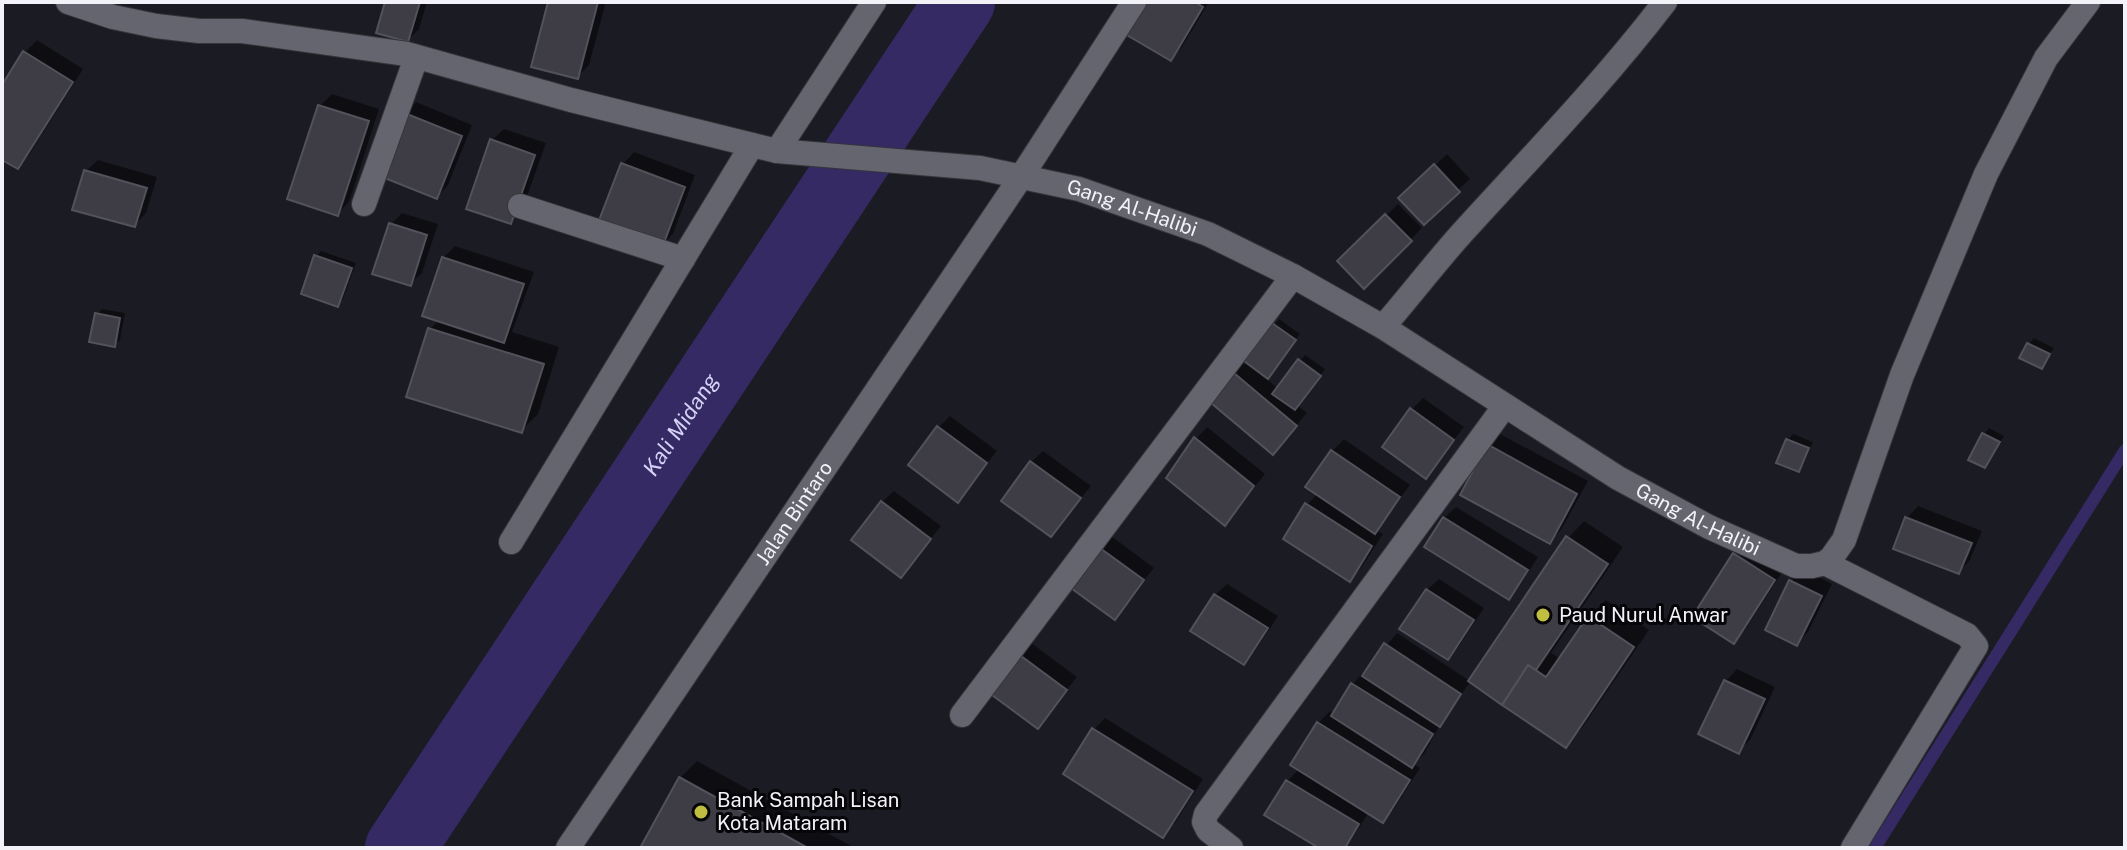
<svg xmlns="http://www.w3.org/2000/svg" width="2127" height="850" viewBox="0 0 2127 850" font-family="'Public Sans',sans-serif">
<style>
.shadow{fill:#0007}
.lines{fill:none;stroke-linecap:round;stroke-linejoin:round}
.stream{stroke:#352a63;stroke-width:12}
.river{stroke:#352a63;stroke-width:70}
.building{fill:#3e3d46;stroke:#52525b;stroke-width:2}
.minor-casing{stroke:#35353b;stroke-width:26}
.minor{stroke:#65656f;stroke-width:24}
.poi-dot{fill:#c0be41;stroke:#060609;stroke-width:3}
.labels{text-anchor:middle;stroke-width:6;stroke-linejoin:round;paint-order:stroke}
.street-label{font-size:20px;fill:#f2f2f8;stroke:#060609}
.poi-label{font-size:20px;fill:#f2f2f8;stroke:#060609;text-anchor:start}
.water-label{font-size:22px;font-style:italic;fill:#d3d1f5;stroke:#060609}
</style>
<rect width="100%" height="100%" fill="#1b1b23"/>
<path class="shadow" d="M388,2H427L419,29L408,40Z
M550,2H606L589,65L577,77Z
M1147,2H1209L1182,47L1170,59Z
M37,40L83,69L29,155L17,167L2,157V89L25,52Z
M332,94L379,109L349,202L338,213L320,106Z
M416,102L472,125L448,185L437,197L404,114Z
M504,129L546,143L522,210L510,222L492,140Z
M634,152L695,175L673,234L662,245L623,164Z
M1447,154L1470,179L1424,222L1401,198Z
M98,160L157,177L146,213L135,225L86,171Z
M1398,204L1422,228L1364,286L1340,261Z
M402,213L438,224L422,273L410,284L390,225Z
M455,246L534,272L512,332L559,347L538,414L521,431L430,329L439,320L443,258Z
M321,251L356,263L343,299L338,305L316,256Z
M102,309L125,313L120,340L114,345L97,314Z
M1279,319L1300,334L1266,378L1278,389L1305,355L1325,369L1297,405L1307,413L1284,440L1207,397L1241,358L1246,362Z
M2034,338L2054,348L2042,366L2029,344Z
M1423,398L1464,427L1426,476L1412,409Z
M950,416L997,451L958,500L939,427Z
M1207,427L1265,474L1225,523L1196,439Z
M1989,428L2004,436L1985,466L1984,434Z
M1500,434L1588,481L1561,530L1550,541L1489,446Z
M1793,434L1813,442L1804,464L1799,470L1788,440Z
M1344,439L1410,485L1376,530L1383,534L1361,568L1350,579L1307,505L1318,493L1332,451Z
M1043,451L1091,486L1051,535L1031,462Z
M894,491L941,526L901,575L882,502Z
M1918,506L1982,531L1970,560L1959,572L1907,518Z
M1456,507L1538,557L1520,585L1509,597L1444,518Z
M1584,521L1623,547L1551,653L1561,659L1589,617L1606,600L1649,630L1582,728L1565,745L1471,681L1442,721L1424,754L1414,764L1420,768L1394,809L1383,821L1369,812L1346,848H1323L1287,781L1299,769L1318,723L1330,711L1334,714L1353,684L1397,633L1470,681L1568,538Z
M1107,533L1154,568L1114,617L1067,583Z
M1746,543L1785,568L1745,630L1733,641L1735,554Z
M1803,569L1832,584L1808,632L1796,644L1767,629L1791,581Z
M1439,579L1484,608L1459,646L1447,658L1427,590Z
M1227,584L1278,616L1255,651L1243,663L1215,595Z
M1030,642L1077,677L1038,726L990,692Z
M1737,669L1775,687L1750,740L1739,751L1726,681Z
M1105,718L1203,779L1175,823L1163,835L1094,729Z
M697,761L855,848H642L680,778Z"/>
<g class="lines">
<path class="stream" d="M1875,848L2125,450"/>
<path class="river" id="s1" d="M400,848L960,2"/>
</g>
<path class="building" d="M385,2H420L408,42L376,33Z
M548,2H598L578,79L531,67Z
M1144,2H1195L1203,7L1171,61L1125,34Z
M23,51L73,82L18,169L2,160V85Z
M318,105L369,121L338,216L287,199Z
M402,112L462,136L437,199L377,175Z
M490,139L535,155L511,224L466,209Z
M621,163L685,187L662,248L598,223Z
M1434,164L1460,192L1424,225L1398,198Z
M84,170L147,188L135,227L72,210Z
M1385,214L1412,241L1364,289L1337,261Z
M389,223L427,235L411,286L372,274Z
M314,255L352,268L338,307L301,294Z
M442,257L524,284L504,343L422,316Z
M95,313L120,318L115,347L89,342Z
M1272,323L1296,340L1268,379L1244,361Z
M428,328L544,364L522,433L406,397Z
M2027,343L2050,354L2042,369L2019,358Z
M1298,359L1321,376L1295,410L1272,394Z
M1228,368L1297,426L1273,455L1204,397Z
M1410,408L1454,440L1426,479L1382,447Z
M937,426L987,463L958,503L908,465Z
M1982,433L2000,442L1985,468L1968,460Z
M1194,437L1254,486L1225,526L1166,478Z
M1786,439L1809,448L1799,472L1776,463Z
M1487,444L1577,494L1550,544L1460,495Z
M1331,450L1400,497L1375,534L1305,487Z
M1030,461L1081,498L1051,537L1001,501Z
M881,501L931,539L901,578L851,540Z
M1305,503L1372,546L1350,582L1283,539Z
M1443,517L1528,570L1509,600L1424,547Z
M1905,517L1972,543L1959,574L1893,549Z
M1566,536L1608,564L1536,670L1528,665L1502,705L1468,681Z
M1093,543L1144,580L1115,620L1064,583Z
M1733,553L1775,580L1734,644L1692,617Z
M1789,580L1822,596L1797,646L1765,630Z
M1426,589L1474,620L1448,660L1399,629Z
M1214,594L1268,628L1244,665L1190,631Z
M1588,616L1634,647L1566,748L1502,705L1528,665L1546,677Z
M1384,643L1461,694L1440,727L1362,676Z
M1017,653L1067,690L1038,729L988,692Z
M1724,680L1765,699L1739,754L1698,734Z
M1351,683L1433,734L1412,768L1331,716Z
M1317,722L1410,780L1383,823L1290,765Z
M1092,728L1193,791L1163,838L1063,774Z
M679,777L808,848H640Z
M1286,780L1359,824L1345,848H1319L1264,815Z"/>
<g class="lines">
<g class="minor-casing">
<g id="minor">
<path id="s2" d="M68,2L113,17L156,26L199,31H242L407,54L571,100L777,151L980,168L1079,189L1208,234L1293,276L1383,327L1618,478L1709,527L1796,566H1812L1825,563L1832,557L1844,540L1902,375L1986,174L2046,58L2088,2"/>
<path d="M777,151L874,2"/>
<path d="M364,204L416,58"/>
<path d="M520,206L683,259"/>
<path d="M1383,327C1410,296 1435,263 1462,233C1531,157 1603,83 1665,2"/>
<path d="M511,542L752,145"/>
<path d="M1825,563L1967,635L1976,646L1853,848"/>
<path d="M962,715L1293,276"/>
<path id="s3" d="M568,848L1021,177L1134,2"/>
<path d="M1231,848L1208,830L1204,822L1206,814L1504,407"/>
</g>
</g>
<use href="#minor" class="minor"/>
</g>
<g class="poi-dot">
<circle cx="1543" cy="615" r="8"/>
<circle cx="701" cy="812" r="8"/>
</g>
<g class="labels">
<g class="street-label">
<text dy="7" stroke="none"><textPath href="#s2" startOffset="1088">Gang Al-Halibi</textPath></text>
<text dy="7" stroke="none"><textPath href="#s3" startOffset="404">Jalan Bintaro</textPath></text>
<text dy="7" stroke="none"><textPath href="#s2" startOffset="1736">Gang Al-Halibi</textPath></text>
</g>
<g class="poi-label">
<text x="1559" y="622">Paud Nurul Anwar</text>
<text x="717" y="807">Bank Sampah Lisan<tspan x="717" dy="23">Kota Mataram</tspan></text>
</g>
<g class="water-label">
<text dy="8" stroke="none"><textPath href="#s1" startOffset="508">Kali Midang</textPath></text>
</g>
</g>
<rect width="2127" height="850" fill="none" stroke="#f2f2f8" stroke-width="8"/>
</svg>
